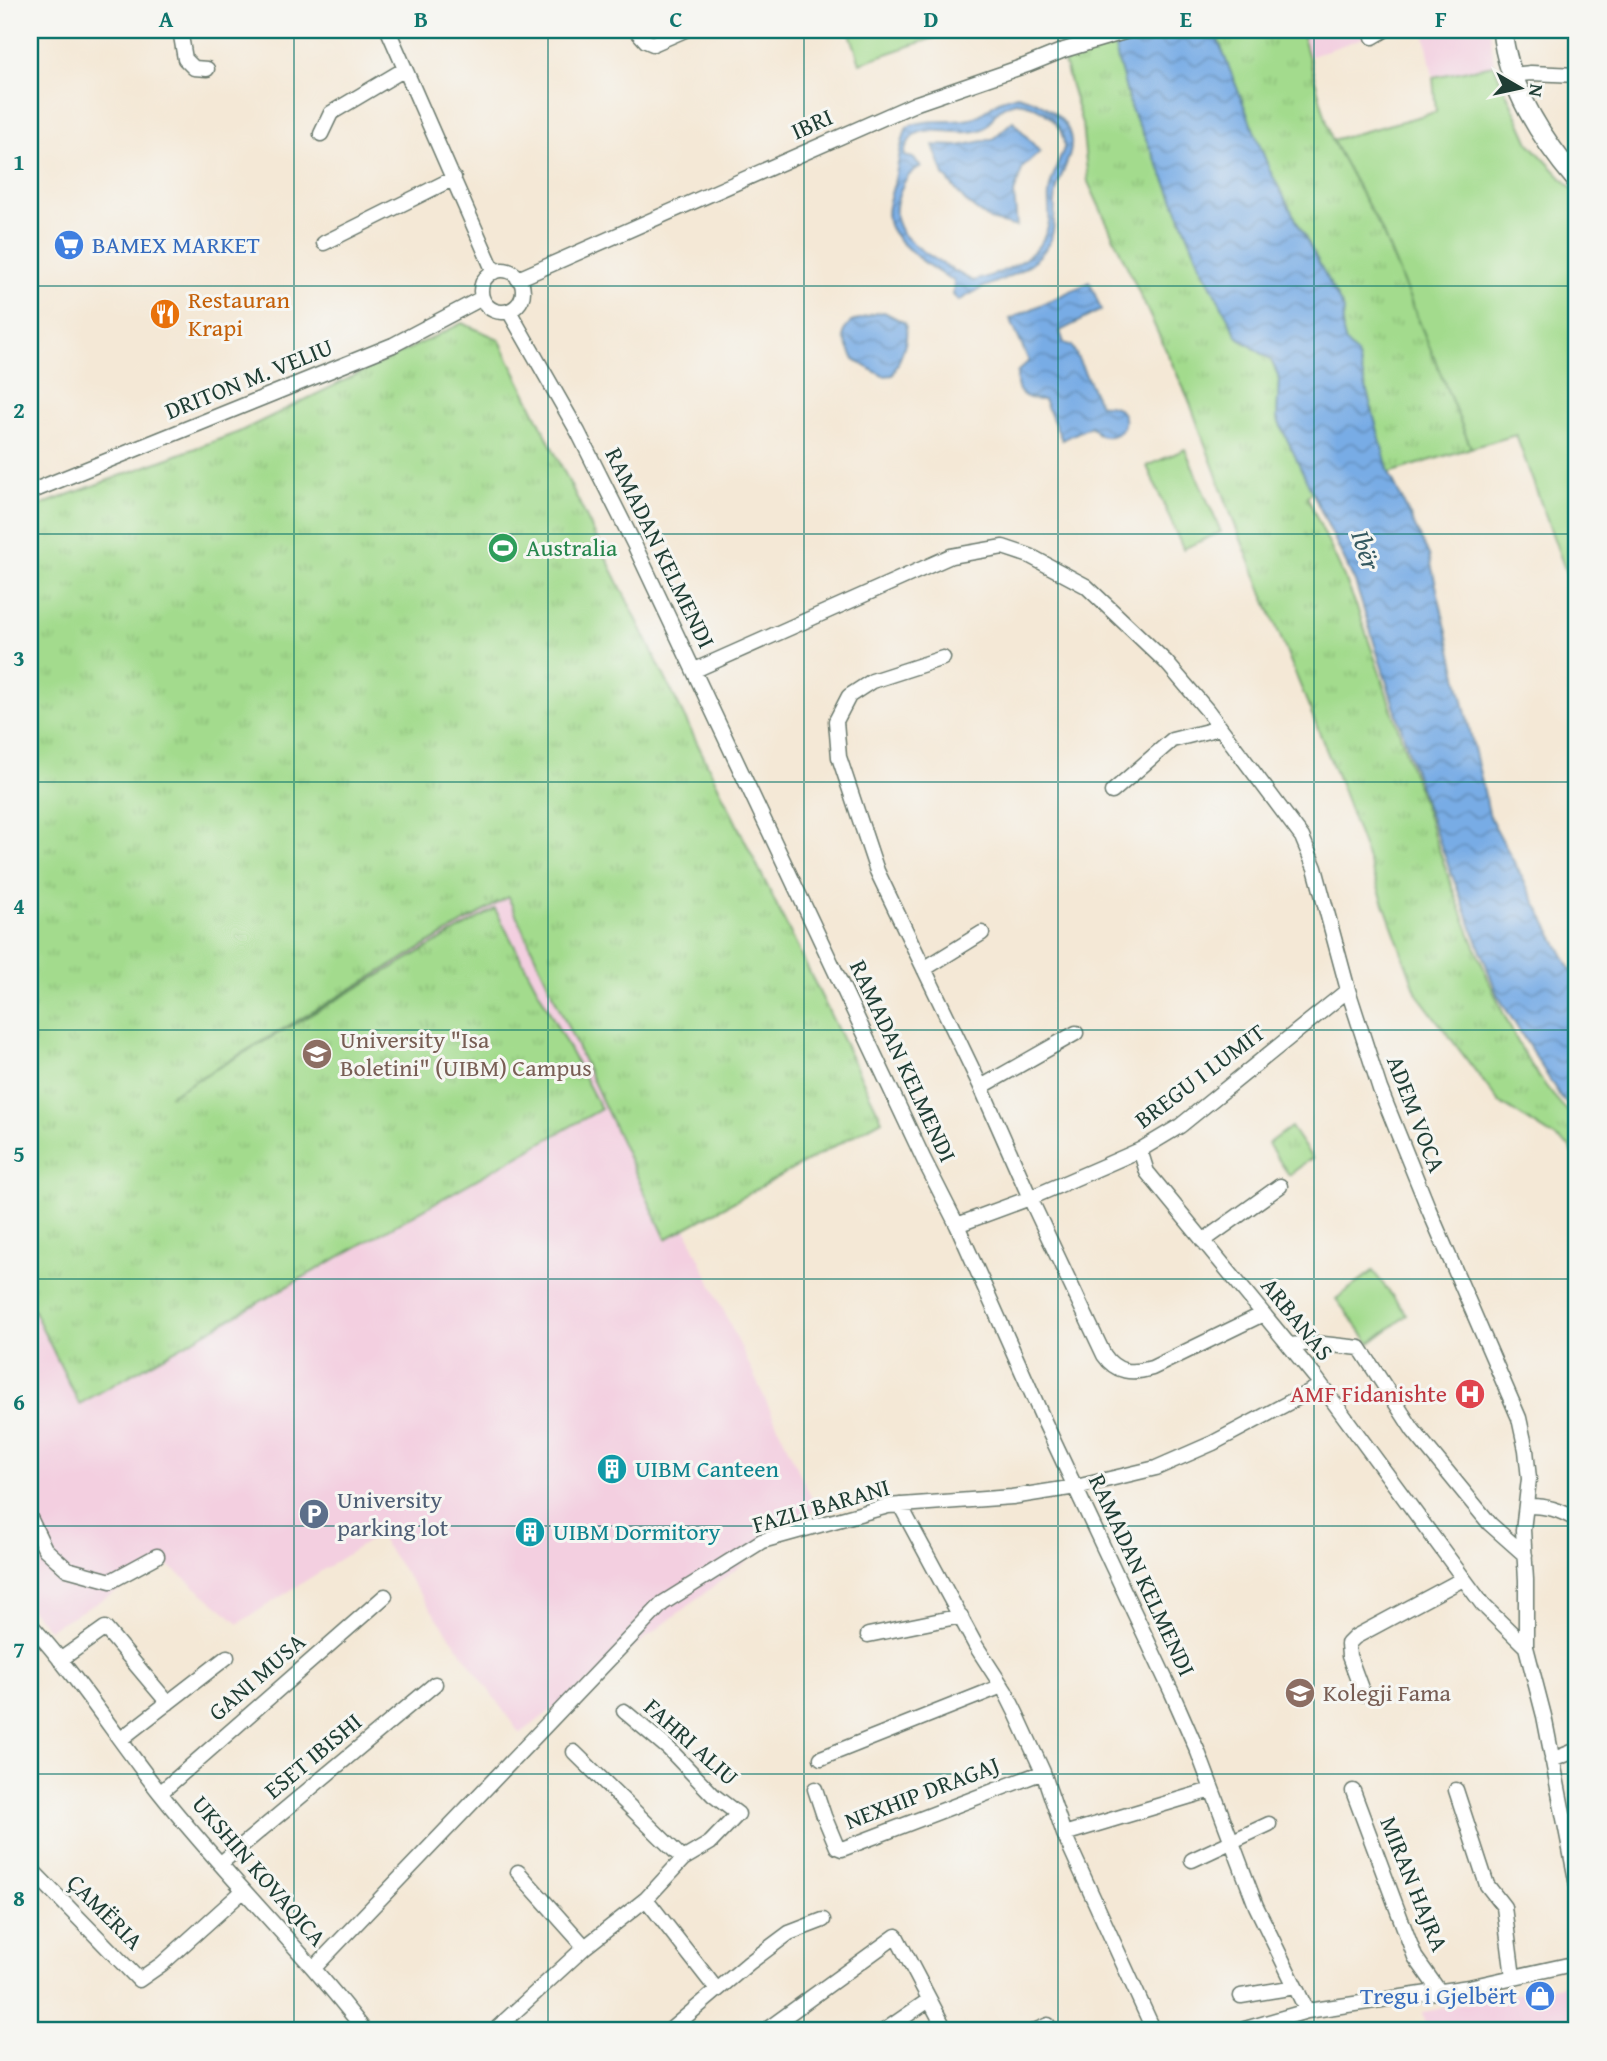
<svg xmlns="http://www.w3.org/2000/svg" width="1607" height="2061" viewBox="0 0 1607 2061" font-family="'Gentium Book Plus',serif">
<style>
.built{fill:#f3cfe0}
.green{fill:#a3db8d;stroke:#618c60;stroke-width:2}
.park{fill:url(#park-tufts);stroke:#618c60;stroke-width:2}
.water{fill:url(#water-waves);stroke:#4c748c;stroke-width:2;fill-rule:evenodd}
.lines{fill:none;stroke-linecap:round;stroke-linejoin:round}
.minor-casing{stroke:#6a796d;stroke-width:17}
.major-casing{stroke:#6a796d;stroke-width:22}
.minor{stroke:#fff;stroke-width:14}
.major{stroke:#fff;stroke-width:19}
.grid{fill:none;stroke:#0f766e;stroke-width:2;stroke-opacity:0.55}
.labels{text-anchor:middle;stroke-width:6;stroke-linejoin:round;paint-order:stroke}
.street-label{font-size:24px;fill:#1f3d34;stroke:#f6f6f2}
.shop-label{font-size:24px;fill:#366cbe;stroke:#f6f6f2;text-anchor:start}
.food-label{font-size:24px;fill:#c56008;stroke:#f6f6f2;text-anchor:start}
.leisure-label{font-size:24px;fill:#27864d;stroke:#f6f6f2;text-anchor:start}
.education-label{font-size:24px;fill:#785e54;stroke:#f6f6f2;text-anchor:start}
.health-label{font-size:24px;fill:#be3a42;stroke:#f6f6f2;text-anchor:end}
.culture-label{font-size:24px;fill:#0d838f;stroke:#f6f6f2;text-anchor:start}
.service-label{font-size:24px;fill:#4e5e75;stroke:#f6f6f2;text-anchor:start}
.water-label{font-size:26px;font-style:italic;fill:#355960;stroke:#f6f6f2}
.neatline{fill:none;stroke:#0f766e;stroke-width:2.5}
.grid-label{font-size:23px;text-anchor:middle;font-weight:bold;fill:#0f766e}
</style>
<defs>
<pattern id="park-tufts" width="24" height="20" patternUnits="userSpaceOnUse" patternTransform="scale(1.75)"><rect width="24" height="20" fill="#a3db8d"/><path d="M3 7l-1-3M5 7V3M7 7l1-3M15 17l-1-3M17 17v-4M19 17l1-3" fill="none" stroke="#8cbd7a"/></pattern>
<pattern id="water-waves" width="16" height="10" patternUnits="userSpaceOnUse" patternTransform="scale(1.75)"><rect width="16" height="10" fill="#78ace5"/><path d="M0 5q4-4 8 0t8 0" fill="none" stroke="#628dba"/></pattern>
</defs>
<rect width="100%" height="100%" fill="#f6f6f2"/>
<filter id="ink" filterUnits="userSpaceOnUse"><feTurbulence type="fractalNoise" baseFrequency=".0143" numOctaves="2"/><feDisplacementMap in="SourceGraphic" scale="14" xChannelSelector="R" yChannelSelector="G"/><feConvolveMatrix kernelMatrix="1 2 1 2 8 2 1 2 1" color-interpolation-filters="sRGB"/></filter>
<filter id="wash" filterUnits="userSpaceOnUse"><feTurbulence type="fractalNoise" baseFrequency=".00686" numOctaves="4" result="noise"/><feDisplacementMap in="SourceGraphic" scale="28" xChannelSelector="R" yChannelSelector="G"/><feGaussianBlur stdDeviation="1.57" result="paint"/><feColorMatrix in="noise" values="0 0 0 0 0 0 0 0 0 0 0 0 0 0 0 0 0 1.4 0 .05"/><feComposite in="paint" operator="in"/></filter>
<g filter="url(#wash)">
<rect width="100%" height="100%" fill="#f4e8d6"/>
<path class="built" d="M1301,30H1377L1363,38L1308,57Z
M1424,30H1490L1494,65L1433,77Z
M30,532L377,569L816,1508L520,1734L378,1535L239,1623L167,1564L49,1629L30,1609Z
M1572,1983L1577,2009V2031H1427L1423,2012Z"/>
<path class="green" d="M849,30H957L860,63Z
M1494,65L1529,143L1577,194V593L1574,594L1516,435L1471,448L1381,229L1332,140L1436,112L1433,77Z
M1185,449L1221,532L1183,549L1147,466Z
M1373,1271L1407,1315L1370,1343L1336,1299Z"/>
<path class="park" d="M1214,30H1301L1332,140L1381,229L1471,448L1389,473L1357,354C1341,343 1341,328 1344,310L1270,171Z
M1115,46L1131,109L1165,179L1201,266L1238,337L1271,360L1279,377L1277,418L1313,492L1307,496C1324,535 1344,573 1359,613C1397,719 1428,828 1470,934C1495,997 1525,1075 1577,1120V1162L1570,1147L1499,1102L1417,994L1341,786L1233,520L1188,398L1088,182L1082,124L1064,62Z
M462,323L499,339L882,1120L666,1239L508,897L169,1096L495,909L601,1109L79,1404L30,1303V509L239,432Z
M1291,1127L1312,1158L1289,1175L1268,1144Z"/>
<path class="water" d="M1110,30H1214L1270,171L1344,310C1341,328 1341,343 1357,354L1389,473L1429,555L1490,817L1577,981V1111L1560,1096L1498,996L1426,806L1355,582L1277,418L1279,377L1271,360L1238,337L1201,266L1165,179L1131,109Z
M1017,95C1041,101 1078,121 1070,152C1067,166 1059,178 1056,192C1053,214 1058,236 1042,253C1019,279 986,282 959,301L953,295L954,281C936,272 891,241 888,221C885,206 892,194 895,179C899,161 900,144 907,127C927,117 951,125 973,118C984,114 991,105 1001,100C1006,98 1012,97 1017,95ZM1016,102C1039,104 1065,123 1064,148C1059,163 1050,178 1049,194C1048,203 1050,212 1049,221C1044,258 1005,272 973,281C955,272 913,248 902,232C894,220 894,208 899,195C903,182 908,173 921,166L913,158L904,156C911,112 952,141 983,129C990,125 991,118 997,112C1002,106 1008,104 1016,102Z
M1013,121L1040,152L1023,167L1014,193L1017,227L990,220L965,201L944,175L933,145L959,146L993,139Z
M1090,282L1101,310L1060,331L1064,343L1072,346L1100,405C1136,402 1129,444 1099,435L1091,426L1062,440L1044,400C1024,400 1013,393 1018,371L1029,361L1010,319Z
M884,312L905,323C910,342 900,357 893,375L883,376L854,360L844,338V331L851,322L876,313Z"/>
</g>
<g filter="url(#ink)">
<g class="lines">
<g class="minor-casing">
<path id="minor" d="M180,30L185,59L194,68L207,69
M388,30L494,272
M636,30L646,41L653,44L685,30
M1373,37L1385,30
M1512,75L1531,73L1577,75
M321,134L331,113L405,69
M324,243L454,178
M481 291a21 21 0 1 1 42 0a21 21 0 1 1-42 0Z
M518,279L917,103L1027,65L1064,50L1131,30
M509,311L578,432L634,544L924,1160L957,1225L1045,1423L1172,1693L1198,1752L1256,1906L1307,2011
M30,492L393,345L482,298
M943,658L872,681L849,696L836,721L839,757L877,871L981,1087L1030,1198L1104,1355C1116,1373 1132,1374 1152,1368L1263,1314
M695,670L951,556L1003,547L1030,556L1086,586L1166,662L1207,710L1302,837L1315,868L1348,990L1380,1089L1429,1210L1519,1418L1526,1450L1529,1479L1523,1530L1526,1580V1647L1544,1716L1577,1885
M1112,792L1172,740L1220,728
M924,969L982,933
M981,1087L1076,1033
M1140,1150L1147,1172L1316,1378L1483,1605L1526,1647
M957,1225L1030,1198L1106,1165L1140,1150L1180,1126L1348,990
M1203,1241L1280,1186
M1289,1345L1314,1343L1360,1348L1413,1430L1490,1524L1525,1555
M900,1505L976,1646L1005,1691L1016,1713L1043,1772L1064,1834L1154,2031
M1526,1506C1546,1505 1560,1510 1577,1520
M30,1518L45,1549L67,1569L111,1581L157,1556
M30,1624C78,1677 116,1737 160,1793C225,1875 301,1948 365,2031
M868,1635L961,1616
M60,1660L105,1628L168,1703
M1363,1694L1349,1656L1348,1644L1355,1637L1463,1579
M121,1739L227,1657
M574,1752L683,1859
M821,1758L1002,1686
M1552,1760L1577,1750
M815,1789L824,1816L837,1847L842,1849L1043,1772
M1456,1790L1487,1885L1504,1907L1513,1977
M1353,1791L1415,1957L1439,1991
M160,1793L385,1596
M1064,1834L1211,1790
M1192,1860L1269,1824
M221,1863L435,1684
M30,1868L139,1980L162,1964L243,1891
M518,1872L585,1947
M646,1899L717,1990
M314,1968L663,1603L762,1541L888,1506L1012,1497L1076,1487L1156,1468L1213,1443L1320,1386
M1241,1996L1295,1987
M494,2031L585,1947L646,1899L683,1859L710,1843L738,1814L713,1795L669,1749L624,1711
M669,2031L749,1963L789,1933L823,1920
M765,2031L896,1936L946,2031
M884,2031L929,2000
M1034,2031L1048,2025
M1238,2031L1307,2011L1469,1987L1577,1963"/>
</g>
<g class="major-casing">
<path id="major" d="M1502,30C1508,87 1541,138 1577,181"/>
</g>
<use href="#minor" class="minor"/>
<use href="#major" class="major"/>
</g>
</g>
<path class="grid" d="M294,30V2031M548,30V2031M804,30V2031M1058,30V2031M1314,30V2031M30,286H1577M30,534H1577M30,782H1577M30,1030H1577M30,1279H1577M30,1526H1577M30,1774H1577"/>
<defs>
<g id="supermarket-disc" transform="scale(1.575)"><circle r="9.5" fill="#3f7fe0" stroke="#f6f6f2"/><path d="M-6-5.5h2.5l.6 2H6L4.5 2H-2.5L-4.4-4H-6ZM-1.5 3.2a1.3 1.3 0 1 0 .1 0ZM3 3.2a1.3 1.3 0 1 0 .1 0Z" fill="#fff"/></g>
<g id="restaurant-disc" transform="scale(1.575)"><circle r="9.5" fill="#e8710a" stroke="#f6f6f2"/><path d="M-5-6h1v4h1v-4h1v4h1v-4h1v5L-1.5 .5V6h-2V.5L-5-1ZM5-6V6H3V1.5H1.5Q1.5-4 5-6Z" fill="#fff"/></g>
<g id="stadium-disc" transform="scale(1.575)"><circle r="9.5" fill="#2e9e5b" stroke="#f6f6f2"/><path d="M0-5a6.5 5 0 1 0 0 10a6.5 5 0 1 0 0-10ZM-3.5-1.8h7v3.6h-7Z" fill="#fff"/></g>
<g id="university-disc" transform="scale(1.575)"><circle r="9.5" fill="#8d6e63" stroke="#f6f6f2"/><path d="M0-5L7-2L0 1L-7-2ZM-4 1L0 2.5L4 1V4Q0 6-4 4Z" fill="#fff"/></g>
<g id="hospital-disc" transform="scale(1.575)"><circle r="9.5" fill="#e0444e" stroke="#f6f6f2"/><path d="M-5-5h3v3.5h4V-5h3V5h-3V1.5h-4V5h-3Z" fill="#fff"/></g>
<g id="building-disc" transform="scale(1.575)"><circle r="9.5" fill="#0f9aa8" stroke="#f6f6f2"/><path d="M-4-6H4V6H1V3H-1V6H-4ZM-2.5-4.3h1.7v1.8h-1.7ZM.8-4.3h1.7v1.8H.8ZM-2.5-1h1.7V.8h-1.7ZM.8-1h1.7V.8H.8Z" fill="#fff"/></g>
<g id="parking-disc" transform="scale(1.575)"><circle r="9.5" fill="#5c6f8a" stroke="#f6f6f2"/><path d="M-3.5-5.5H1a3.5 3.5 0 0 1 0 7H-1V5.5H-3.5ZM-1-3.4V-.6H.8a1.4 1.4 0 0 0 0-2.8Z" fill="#fff"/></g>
<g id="shop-disc" transform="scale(1.575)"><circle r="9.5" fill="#3f7fe0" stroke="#f6f6f2"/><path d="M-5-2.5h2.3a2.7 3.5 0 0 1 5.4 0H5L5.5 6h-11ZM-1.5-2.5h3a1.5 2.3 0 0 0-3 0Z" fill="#fff"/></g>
</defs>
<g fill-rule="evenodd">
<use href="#supermarket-disc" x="69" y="245"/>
<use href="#restaurant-disc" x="165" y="314"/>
<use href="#stadium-disc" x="503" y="548"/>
<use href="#university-disc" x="317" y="1054"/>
<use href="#hospital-disc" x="1470" y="1394"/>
<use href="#building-disc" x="612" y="1469"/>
<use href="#parking-disc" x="314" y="1514"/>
<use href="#building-disc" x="530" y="1532"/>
<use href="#university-disc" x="1300" y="1693"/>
<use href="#shop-disc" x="1540" y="1996"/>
</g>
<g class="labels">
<g class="street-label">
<text transform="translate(812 124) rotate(-24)" y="8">IBRI</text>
<text transform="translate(249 379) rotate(-22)" y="8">DRITON M. VELIU</text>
<text transform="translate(660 548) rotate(64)" y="8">RAMADAN KELMENDI</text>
<text transform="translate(903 1061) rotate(65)" y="8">RAMADAN KELMENDI</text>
<text transform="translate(1200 1076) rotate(-37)" y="8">BREGU I LUMIT</text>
<text transform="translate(1416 1114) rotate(69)" y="8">ADEM VOCA</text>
<text transform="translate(1297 1319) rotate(51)" y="8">ARBANAS</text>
<text transform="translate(821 1506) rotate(-16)" y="8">FAZLI BARANI</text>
<text transform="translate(1142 1575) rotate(65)" y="8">RAMADAN KELMENDI</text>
<text transform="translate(257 1677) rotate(-41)" y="8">GANI MUSA</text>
<text transform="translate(691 1742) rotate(42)" y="8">FAHRI ALIU</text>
<text transform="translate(313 1756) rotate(-40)" y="8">ESET IBISHI</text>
<text transform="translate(922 1793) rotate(-21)" y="8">NEXHIP DRAGAJ</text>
<text transform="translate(259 1871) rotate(49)" y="8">UKSHIN KOVAQICA</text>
<text transform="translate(1414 1884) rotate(68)" y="8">MIRAN HAJRA</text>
<text transform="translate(105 1912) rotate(45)" y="8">ÇAMËRIA</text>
</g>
<g class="shop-label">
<text x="92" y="253">BAMEX MARKET</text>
<text x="1517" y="2004" text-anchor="end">Tregu i Gjelbërt</text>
</g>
<g class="food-label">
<text x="188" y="308">Restauran<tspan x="188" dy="28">Krapi</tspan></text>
</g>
<g class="leisure-label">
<text x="526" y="556">Australia</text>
</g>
<g class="education-label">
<text x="340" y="1048">University "Isa<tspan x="340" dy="28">Boletini" (UIBM) Campus</tspan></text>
<text x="1323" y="1701">Kolegji Fama</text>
</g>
<g class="health-label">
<text x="1447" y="1402">AMF Fidanishte</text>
</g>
<g class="culture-label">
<text x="635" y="1477">UIBM Canteen</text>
<text x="553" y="1540">UIBM Dormitory</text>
</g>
<g class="service-label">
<text x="337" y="1508">University<tspan x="337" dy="28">parking lot</tspan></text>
</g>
<g class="water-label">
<text transform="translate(1366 550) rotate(71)" y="9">Ibër</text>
</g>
</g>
<rect width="1607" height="2061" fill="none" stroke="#f6f6f2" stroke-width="77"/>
<g transform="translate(1520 88) rotate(99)" stroke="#f6f6f2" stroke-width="5" paint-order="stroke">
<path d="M0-5L12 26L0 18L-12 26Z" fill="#1f3d34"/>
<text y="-10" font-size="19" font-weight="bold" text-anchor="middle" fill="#1f3d34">N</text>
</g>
<rect x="38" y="38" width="1530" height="1984" class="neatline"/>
<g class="grid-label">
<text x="166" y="27">A</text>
<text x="421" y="27">B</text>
<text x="676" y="27">C</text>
<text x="931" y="27">D</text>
<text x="1186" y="27">E</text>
<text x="1441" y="27">F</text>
<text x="19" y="170">1</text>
<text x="19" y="418">2</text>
<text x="19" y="666">3</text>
<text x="19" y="914">4</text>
<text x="19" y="1162">5</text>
<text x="19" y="1410">6</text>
<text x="19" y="1658">7</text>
<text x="19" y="1906">8</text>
</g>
</svg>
